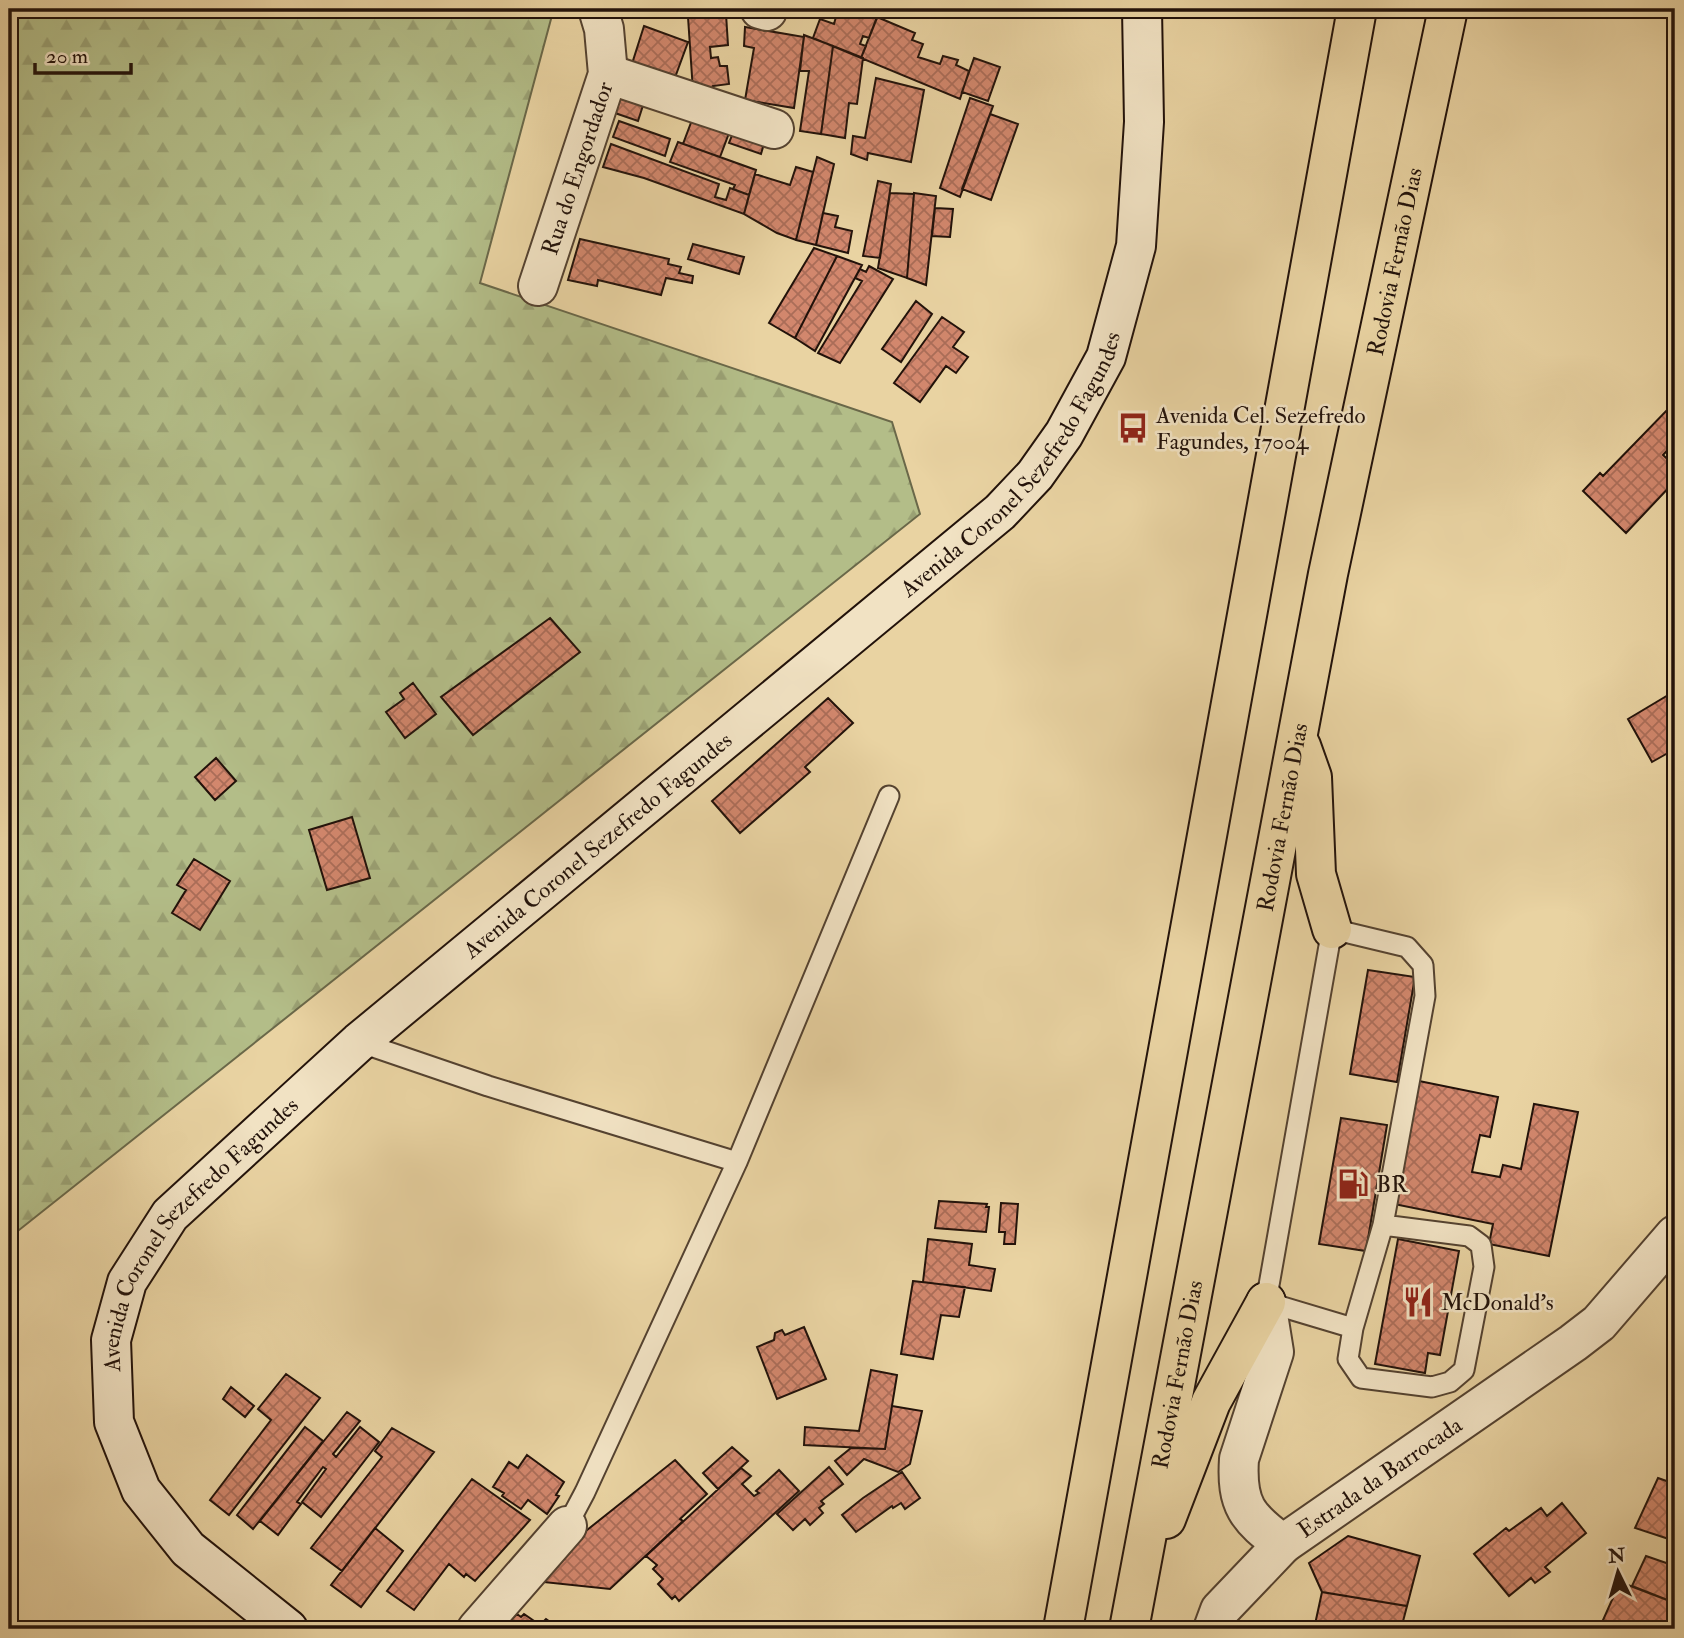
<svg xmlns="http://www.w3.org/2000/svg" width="1684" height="1638" viewBox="0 0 1684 1638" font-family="'IM FELL Double Pica',serif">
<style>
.forest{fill:url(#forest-firs);stroke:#6a6849;stroke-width:2}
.building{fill:url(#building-cross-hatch);stroke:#22120a;stroke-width:2}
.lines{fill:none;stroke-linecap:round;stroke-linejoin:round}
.service-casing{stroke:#544230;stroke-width:23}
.minor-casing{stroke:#544230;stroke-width:42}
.secondary-casing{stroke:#22120a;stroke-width:42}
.motorway-casing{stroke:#22120a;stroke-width:42}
.service{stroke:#f1e2c3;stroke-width:19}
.minor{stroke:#f1e2c3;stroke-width:38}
.secondary{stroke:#f1e2c3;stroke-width:38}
.motorway{stroke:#e9d3a2;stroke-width:38}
.labels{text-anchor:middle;stroke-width:5;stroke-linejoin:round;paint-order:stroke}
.street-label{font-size:23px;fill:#22120a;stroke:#f1e2c3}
.poi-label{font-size:23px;fill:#22120a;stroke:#f1e2c3;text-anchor:start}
</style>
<defs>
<pattern id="forest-firs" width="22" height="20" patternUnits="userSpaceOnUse" patternTransform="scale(1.75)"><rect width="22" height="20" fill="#b3bd88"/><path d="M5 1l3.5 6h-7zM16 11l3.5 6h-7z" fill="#9aa174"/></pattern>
<pattern id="building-cross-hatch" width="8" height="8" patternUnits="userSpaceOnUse" patternTransform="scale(1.75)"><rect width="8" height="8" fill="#d2876d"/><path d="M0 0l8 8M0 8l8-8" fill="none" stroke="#aa6d58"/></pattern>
</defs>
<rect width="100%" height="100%" fill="#e9d3a2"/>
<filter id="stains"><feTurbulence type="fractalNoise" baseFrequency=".00286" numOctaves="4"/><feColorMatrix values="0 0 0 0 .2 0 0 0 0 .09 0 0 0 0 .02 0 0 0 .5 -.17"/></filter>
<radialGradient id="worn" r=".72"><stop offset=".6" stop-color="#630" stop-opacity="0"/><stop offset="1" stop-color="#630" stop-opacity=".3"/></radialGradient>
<path class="forest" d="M9,9H547L551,19L480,283L892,422L920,514L9,1238Z"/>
<path class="building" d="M827,9H870L879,13L869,38L863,36L860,44L866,46L861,58L813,38L820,19L834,24L837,13Z
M726,14L728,45L710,47L711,58L718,57L720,66H727L729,84L713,86L714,97L693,91L688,17Z
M877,17L915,33L912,40L923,44L918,57L940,64L943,56L958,60L956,65L969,71L960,99L861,58Z
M644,26L688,42L673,83L631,67Z
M745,27L804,37L794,108L745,100L754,48L744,46Z
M804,35L833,46L821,134L800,131L809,71H800Z
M833,46L863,58L857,104L849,103L845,138L821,134Z
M974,58L1000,67L988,101L962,92Z
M876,78L924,90L911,162L868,153L867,160L851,154L853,136L865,138Z
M623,86L646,96L638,121L615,113Z
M970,98L993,106L960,197L940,188Z
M695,112L732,125L720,157L683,144Z
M990,114L1018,124L991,200L962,189Z
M619,121L670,139L665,156L613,137Z
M735,128L765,140L761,154L729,143Z
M678,142L756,170L749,195L733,189L735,185L670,162Z
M611,144L719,184L715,197L726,200L730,188L749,195L744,214L644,178L603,167Z
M817,157L834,164L816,245L796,240Z
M796,167L813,172L796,240L777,233L744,214L755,174L790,185Z
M878,181L891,184L880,258L863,256Z
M890,193L914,194L907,278L878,268Z
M914,193L936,196L926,285L907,278Z
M935,208L953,209L950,237L932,236Z
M823,213L838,216L835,227L852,231L848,253L816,245Z
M580,239L669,259L668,264L681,267L679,273L693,276L692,283L666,278L661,295L598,280L597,286L568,280Z
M693,244L744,257L739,274L688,259Z
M814,248L837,256L795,338L769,323Z
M837,256L862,265L815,351L795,338Z
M869,266L893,279L840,363L818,353L862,281L855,278L860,269L866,272Z
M916,301L932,314L901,362L882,349Z
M942,317L964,332L953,347L968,357L956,373L946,366L920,402L894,383Z
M1671,406L1675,411V442L1663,455L1675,466V481L1626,533L1583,491L1600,473L1603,476Z
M550,618L580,652L473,735L441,697Z
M413,683L436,714L405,738L386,712L404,699L400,693Z
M1675,691V749L1652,762L1628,719Z
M828,698L853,723L805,767L810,772L740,833L712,801Z
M216,758L236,781L215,800L195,777Z
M352,817L370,878L327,890L309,830Z
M194,859L230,881L200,930L172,913L186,890L177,885Z
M1368,970L1415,977L1397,1082L1350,1074Z
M1419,1081L1498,1097L1490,1137L1480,1135L1472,1172L1500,1177L1503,1165L1521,1169L1534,1104L1578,1112L1549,1256L1489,1244L1493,1224L1394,1204Z
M1341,1118L1387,1125L1366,1251L1319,1244Z
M939,1201L987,1204L986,1207H989L986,1232L935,1228Z
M1001,1203L1018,1204L1015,1244H1004L1005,1232H999Z
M928,1239L972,1244L969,1265L995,1269L991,1291L923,1282Z
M1398,1239L1459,1251L1440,1355L1428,1353L1425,1373L1375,1364Z
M913,1281L965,1287L959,1317L941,1315L933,1359L901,1354Z
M804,1327L826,1379L777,1399L757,1347L774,1340L775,1333L782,1330L785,1335Z
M871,1370L897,1375L885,1449L804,1445L805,1427L859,1431Z
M286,1374L320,1398L229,1515L210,1500L271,1420L258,1409Z
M231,1387L254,1406L245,1417L223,1399Z
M892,1406L922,1411L910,1464L898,1472L864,1459L847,1475L835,1461L851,1448L885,1449Z
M347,1412L360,1421L333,1454L336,1457L360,1427L379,1442L321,1517L302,1502L326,1469L323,1467L297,1502L301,1504L278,1535L260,1521Z
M305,1427L323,1441L253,1529L237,1515Z
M392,1428L434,1452L342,1571L311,1548L382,1457L375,1451Z
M1675,1443V1465L1668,1462Z
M732,1447L748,1461L718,1489L703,1473Z
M527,1455L564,1482L556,1495L559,1496L547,1514L528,1500L521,1509L502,1496L504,1493L493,1487L509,1462L518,1468Z
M675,1460L707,1494L680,1519L683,1521L610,1589L534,1581L572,1542Z
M829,1467L843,1484L821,1501L824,1504L819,1508L823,1513L810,1525L805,1519L793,1530L777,1514Z
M741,1468L751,1476L742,1484L754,1496L759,1493L756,1491L779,1470L799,1491L679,1601L675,1596L672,1599L658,1584L663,1579L653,1569L657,1565L646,1556Z
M902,1472L920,1498L905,1509L901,1503L893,1508L892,1506L856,1532L842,1515L863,1498Z
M1658,1478L1675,1484V1541L1635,1528Z
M472,1479L530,1520L475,1581L466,1574L464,1577L449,1564L414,1610L387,1591Z
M1562,1503L1586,1533L1545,1567L1550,1572L1535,1583L1531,1578L1509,1596L1474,1554L1506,1528L1509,1531L1541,1508L1547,1516Z
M375,1528L403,1551L361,1607L331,1585Z
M1348,1536L1420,1556L1407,1606L1322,1592L1309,1563Z
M1646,1556L1675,1566V1603L1632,1586Z
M1620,1582L1675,1603V1629H1599Z
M1322,1592L1407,1606L1401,1629H1314Z
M517,1614L521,1617L524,1614L540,1625L546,1619L560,1629H502Z"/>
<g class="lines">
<g class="service-casing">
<path id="service" d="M1332,929L1407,947L1423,965L1425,996L1383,1225L1469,1236L1481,1245L1484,1267L1464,1370L1450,1382L1432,1387L1361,1378L1348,1359L1353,1328L1266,1302Z
M359,1042L488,1086L737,1162
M1353,1328L1383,1225
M567,1526L585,1492L737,1162L889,796"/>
</g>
<g class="minor-casing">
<g id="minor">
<path d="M760,9L767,11"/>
<path d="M608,74L774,129"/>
<path id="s1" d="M538,286L608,74L604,29L598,9"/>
<path id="s2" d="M1266,1302L1274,1352L1239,1459C1236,1505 1247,1518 1283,1544L1573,1343L1599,1323L1675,1235"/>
<path d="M477,1629L567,1526"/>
<path d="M1213,1629L1220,1610L1283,1544"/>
</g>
</g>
<g class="secondary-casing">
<g id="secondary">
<path id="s3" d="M288,1629L188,1549L141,1490L114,1422L111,1340L127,1282L170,1215L359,1042L1000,512L1035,475L1064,434L1106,357L1136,246L1144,122L1142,9"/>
</g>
</g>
<g class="motorway-casing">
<g id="motorway">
<path d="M1301,746L1312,777L1316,874L1332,929"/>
<path d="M1166,1519L1211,1402L1266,1302"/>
<path d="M1063,1629L1357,9"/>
<path id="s4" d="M1129,1629L1328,574L1448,9"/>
</g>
</g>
<use href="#service" class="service"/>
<use href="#minor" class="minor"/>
<use href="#secondary" class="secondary"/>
<use href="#motorway" class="motorway"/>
</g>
<defs>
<g id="bus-bare" transform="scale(2.415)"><path d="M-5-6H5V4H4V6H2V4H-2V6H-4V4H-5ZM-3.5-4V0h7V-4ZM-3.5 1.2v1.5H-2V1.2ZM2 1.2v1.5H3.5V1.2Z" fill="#8f2418" stroke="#f1e2c3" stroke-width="2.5" paint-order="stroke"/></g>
<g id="fuel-bare" transform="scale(2.415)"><path d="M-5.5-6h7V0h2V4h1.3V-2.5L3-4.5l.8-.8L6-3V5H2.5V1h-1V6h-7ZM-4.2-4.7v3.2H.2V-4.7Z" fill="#8f2418" stroke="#f1e2c3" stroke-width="2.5" paint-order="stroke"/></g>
<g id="restaurant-bare" transform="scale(2.415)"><path d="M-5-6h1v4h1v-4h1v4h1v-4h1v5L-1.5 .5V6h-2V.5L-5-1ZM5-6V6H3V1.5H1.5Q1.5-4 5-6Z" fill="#8f2418" stroke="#f1e2c3" stroke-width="2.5" paint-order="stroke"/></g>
</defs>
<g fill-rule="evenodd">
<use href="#bus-bare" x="1133" y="428"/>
<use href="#fuel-bare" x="1353" y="1184"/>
<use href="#restaurant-bare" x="1418" y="1302"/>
</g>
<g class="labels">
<g class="street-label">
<text dy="8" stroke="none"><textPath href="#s1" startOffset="124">Rua do Engordador</textPath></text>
<text dy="8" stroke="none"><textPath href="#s4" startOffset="1393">Rodovia Fernão Dias</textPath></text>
<text dy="8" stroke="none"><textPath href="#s3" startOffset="1631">Avenida Coronel Sezefredo Fagundes</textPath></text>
<text dy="8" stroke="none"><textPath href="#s4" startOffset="826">Rodovia Fernão Dias</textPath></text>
<text dy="8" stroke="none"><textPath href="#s3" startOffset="1064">Avenida Coronel Sezefredo Fagundes</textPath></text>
<text dy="8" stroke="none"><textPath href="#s3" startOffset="497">Avenida Coronel Sezefredo Fagundes</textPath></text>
<text dy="8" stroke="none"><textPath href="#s4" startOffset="259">Rodovia Fernão Dias</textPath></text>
<text dy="8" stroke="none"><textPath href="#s2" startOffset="383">Estrada da Barrocada</textPath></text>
</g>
<g class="poi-label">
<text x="1156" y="423">Avenida Cel. Sezefredo<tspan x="1156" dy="26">Fagundes, 17004</tspan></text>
<text x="1376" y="1192">BR</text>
<text x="1441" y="1310">McDonald's</text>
</g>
</g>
<rect width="1684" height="1638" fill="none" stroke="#e9d3a2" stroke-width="35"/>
<rect x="10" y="10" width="1663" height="1617" fill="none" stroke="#22120a" stroke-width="3.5"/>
<rect x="18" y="18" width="1649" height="1603" fill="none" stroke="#22120a" stroke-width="2"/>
<g transform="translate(1618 1572) rotate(355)" stroke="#f1e2c3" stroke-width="5" paint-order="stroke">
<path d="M0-5L12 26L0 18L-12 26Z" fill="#22120a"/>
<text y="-10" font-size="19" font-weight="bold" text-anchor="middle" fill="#22120a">N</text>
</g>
<path d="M35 63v10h96v-10" fill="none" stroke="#22120a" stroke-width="3.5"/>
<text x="46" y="63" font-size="21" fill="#22120a" stroke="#f1e2c3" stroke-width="5" paint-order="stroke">20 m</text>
<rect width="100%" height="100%" filter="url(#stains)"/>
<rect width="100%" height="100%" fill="url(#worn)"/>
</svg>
